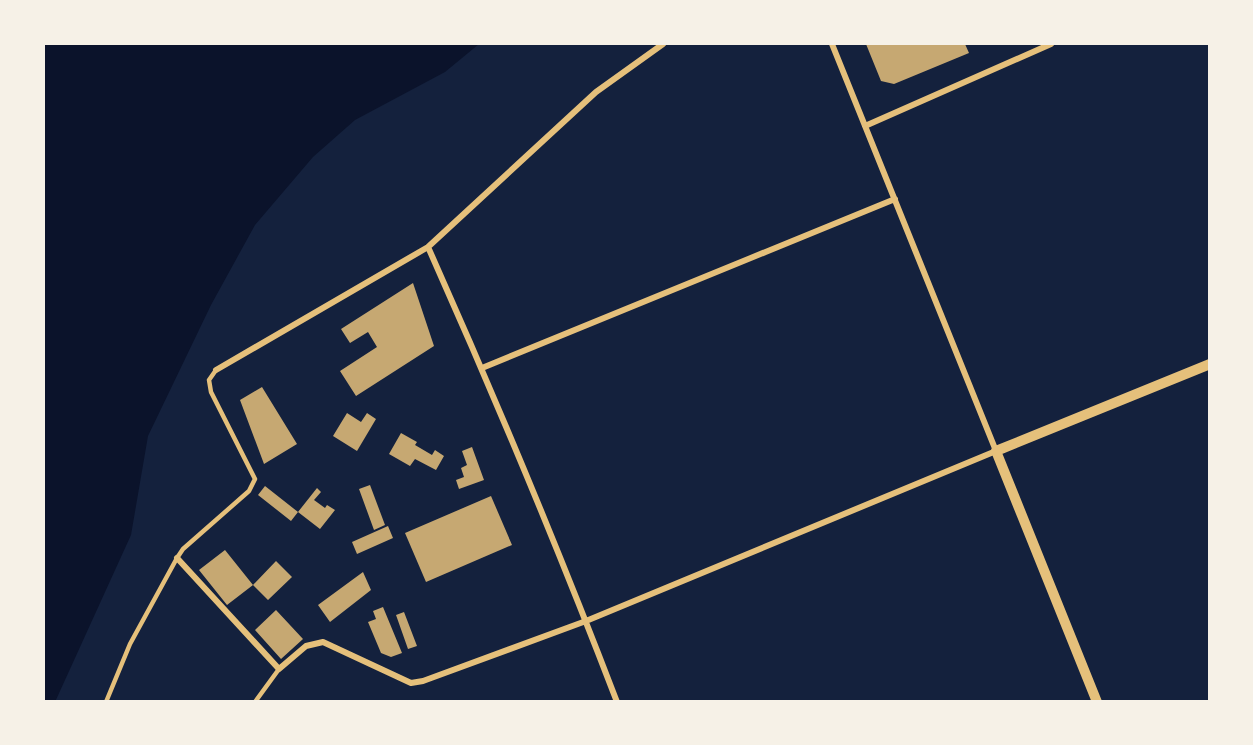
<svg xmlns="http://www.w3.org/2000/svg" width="1253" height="745" viewBox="0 0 1253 745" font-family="'Golos Text',sans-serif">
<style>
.water{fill:#0b132b}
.building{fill:#c6a872}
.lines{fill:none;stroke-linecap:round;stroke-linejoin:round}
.service{stroke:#e5c07b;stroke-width:4.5}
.minor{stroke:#e5c07b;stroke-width:6}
.tertiary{stroke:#e5c07b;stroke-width:10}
</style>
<rect width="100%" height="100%" fill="#14213d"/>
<path class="water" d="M44,44H479L445,72L355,120L313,157L255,225L211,305L148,436L131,535L55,702L44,701Z"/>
<path class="building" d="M866,44H965L969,53L894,84L881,81Z
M413,283L434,346L356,396L340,371L377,347L368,332L350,343L341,329Z
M262,387L297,444L264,464L240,400Z
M347,413L361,422L367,413L376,419L357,451L333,436Z
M401,433L417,442L415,445L432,455L435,450L444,456L436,470L415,459L410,466L389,454Z
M472,447L484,480L459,489L456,480L464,477L461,468L467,465L462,451Z
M370,485L385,525L374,530L359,489Z
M265,486L298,512L291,521L258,495Z
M317,488L321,492L314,500L325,508L327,505L335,510L320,529L298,512Z
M491,496L512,545L426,582L405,533Z
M388,526L393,538L357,554L352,542Z
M225,550L253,585L227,605L199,570Z
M276,561L292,577L268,600L253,585Z
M363,572L371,590L330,622L318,605Z
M383,607L402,653L391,657L381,653L368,622L376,619L373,611Z
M276,610L303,639L281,659L255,630Z
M404,612L417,646L408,649L396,615Z"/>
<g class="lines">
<path class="service" d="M106,702L130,644L177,558L183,549L249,491L255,479L211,392L209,380L216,370
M255,702L279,669"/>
<path class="minor" d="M865,126L1051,44
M428,247C495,397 558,548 617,702
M482,368L895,199
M216,370L428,247L596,92L663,44
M177,558L279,669L306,646L323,642L411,683L423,681L586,621L996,451L832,44"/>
<path class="tertiary" d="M1097,702L996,451L1210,364"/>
</g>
<rect width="1253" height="745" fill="none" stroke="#f6f1e7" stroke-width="90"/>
</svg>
